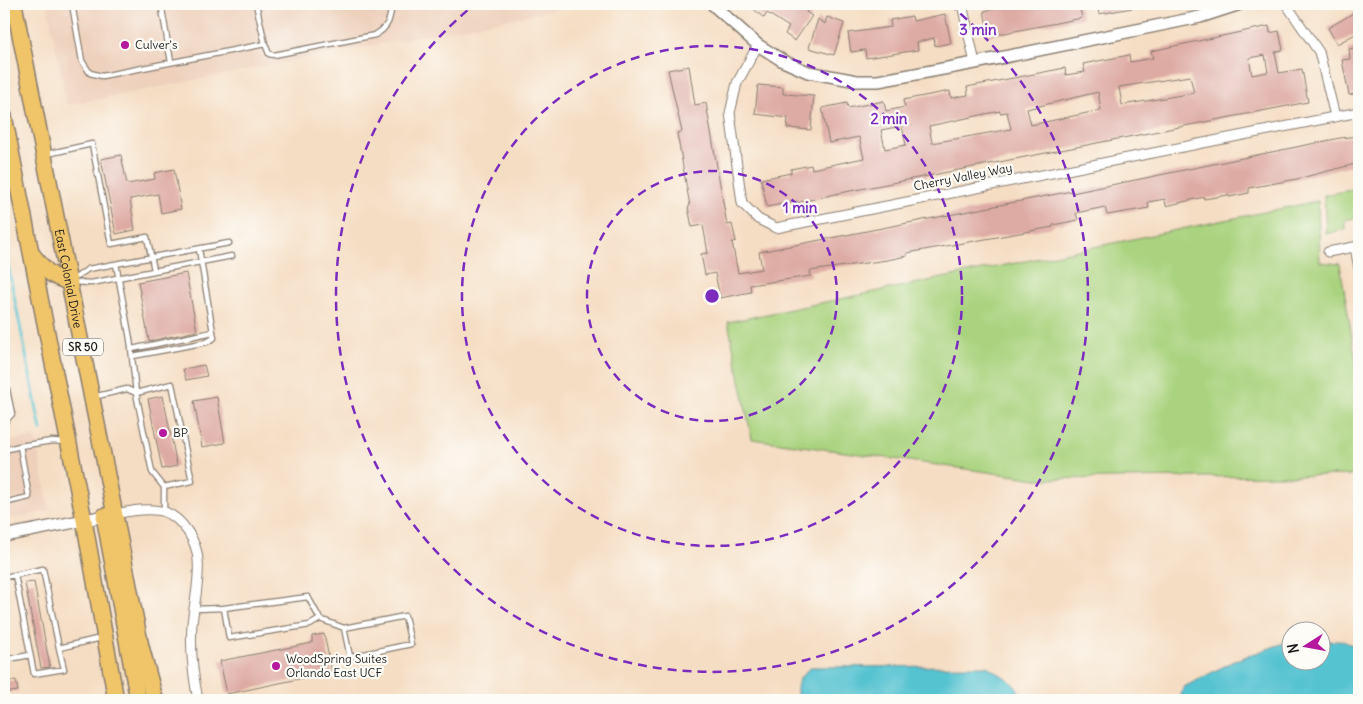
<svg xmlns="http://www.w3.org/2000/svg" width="1363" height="704" viewBox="0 0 1363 704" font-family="Delius,sans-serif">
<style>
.built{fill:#eed0bb}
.green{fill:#aad37f;stroke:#63784e}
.water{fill:#57c3d1;stroke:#3a7076}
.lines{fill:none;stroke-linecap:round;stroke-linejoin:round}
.stream{stroke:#57c3d1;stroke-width:3}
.building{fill:#deaba4;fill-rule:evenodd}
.service-casing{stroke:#887c70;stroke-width:7}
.minor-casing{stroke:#887c70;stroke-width:11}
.tertiary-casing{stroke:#887c70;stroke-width:14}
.trunk-casing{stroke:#887c70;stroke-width:18}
.motorway-casing{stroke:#887c70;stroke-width:19}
.service{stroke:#fff;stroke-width:4.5}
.minor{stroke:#fff;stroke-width:9}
.tertiary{stroke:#fff;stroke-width:11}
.trunk{stroke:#f0c469;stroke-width:15}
.motorway{stroke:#f0c469;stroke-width:16}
.ring{fill:none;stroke:#7b2cbf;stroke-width:2.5;stroke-dasharray:9 6}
.poi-dot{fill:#b5179e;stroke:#fdfcf7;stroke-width:2}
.labels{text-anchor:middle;stroke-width:4.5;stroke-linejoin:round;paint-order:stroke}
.shield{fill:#fdfcf7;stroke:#605f5e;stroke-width:1}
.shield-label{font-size:11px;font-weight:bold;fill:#1c1c1c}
.poi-label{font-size:12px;fill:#1c1c1c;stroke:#fdfcf7;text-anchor:start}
.street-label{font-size:12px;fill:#1c1c1c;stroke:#fdfcf7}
.centre{fill:#7b2cbf;stroke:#fdfcf7;stroke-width:2.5}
.ring-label{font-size:15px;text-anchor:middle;font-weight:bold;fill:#7b2cbf;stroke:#fdfcf7;stroke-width:4.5;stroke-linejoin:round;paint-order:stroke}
</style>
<rect width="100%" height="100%" fill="#fdfcf7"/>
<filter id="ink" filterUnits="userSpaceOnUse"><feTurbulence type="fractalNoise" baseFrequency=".02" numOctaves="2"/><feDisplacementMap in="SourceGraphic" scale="10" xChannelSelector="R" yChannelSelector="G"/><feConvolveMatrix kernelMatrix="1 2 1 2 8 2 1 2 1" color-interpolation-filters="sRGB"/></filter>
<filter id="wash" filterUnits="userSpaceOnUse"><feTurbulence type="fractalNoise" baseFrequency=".0096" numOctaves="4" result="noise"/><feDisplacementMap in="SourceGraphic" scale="20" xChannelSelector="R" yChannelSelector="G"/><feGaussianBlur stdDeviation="1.12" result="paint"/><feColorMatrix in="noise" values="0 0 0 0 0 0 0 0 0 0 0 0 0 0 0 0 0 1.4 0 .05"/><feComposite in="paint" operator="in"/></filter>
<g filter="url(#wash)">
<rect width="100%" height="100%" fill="#f5ddc3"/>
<path class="built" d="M47,4H585L67,105Z
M35,436L50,511L4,520V443Z"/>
<path class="green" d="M1355,189L1359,217L1345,220V229L1326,234L1324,195Z
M1318,201L1320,262L1340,264L1359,381V475L1037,479L752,439L728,322Z"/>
<path class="water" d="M1321,641H1343L1359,648V700H1179L1184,687L1236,660L1287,642H1290V662H1320Z
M987,666C999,674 1020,684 1022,700H798C795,685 798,676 812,667Z"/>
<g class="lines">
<path class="stream" d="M4,246L41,430"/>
</g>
<g id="blocks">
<path class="building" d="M748,4H811L806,12L812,16L795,41L785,34L789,27L767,13L764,18Z
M1020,4H1079L1082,18L989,36L984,11Z
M1097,4H1132V8L1099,14Z
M1355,12L1359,19V32L1337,44L1328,28Z
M945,14L951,43L935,46L934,38L917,42L918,50L866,58L865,50L851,52L848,33L891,27L890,20L912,16L913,21Z
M827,17L844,23L834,55L809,48L818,19L825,24Z
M1269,26L1270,33L1279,31L1283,50L1275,52L1279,73L1302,69L1308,102L840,193L797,203V201L767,207L761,179L791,173V169L811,165L812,169L864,158L859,137L829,143L822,108L847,103L848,108L884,101L886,111L905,107L903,100L950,91L951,98L968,95L967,87L1065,68L1066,75L1085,72L1083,64L1129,55L1130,62L1153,58L1151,51ZM1265,55L1268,72L1252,75L1249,58ZM1190,76L1194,93L1122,105L1119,87ZM1098,92L1101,110L1031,125L1027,109ZM1000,111V113L1007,112L1011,129L932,143L929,126ZM902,126L906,145L885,149L881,130Z
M1359,47V93L1349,95L1342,60L1350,59L1349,49Z
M689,66L695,105L706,103L727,225L732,224L736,241L732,242L738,273L762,269L759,252L1072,191V193L1340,138L1359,136V163L1297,179L1249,188V193L1229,197L1228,195L1204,199V197L1166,206L1165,199L1148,202L1149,208L1107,215L1105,207L1076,213L1078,220L1053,225V227L907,253V256L887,260L810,271L811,276L750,285L751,292L720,298L715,273L705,275L701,254L708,253L703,225L692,227L688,207L690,206L677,133L682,132L668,70Z
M758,85L783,87V94L814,96L811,130L787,128L788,118L755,114Z
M121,155L127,184L155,179L154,173L174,169L181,209L161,213L158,194L130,199L135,230L116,234L101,159Z
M186,273L197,331L149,341L138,282Z
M204,365L207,376L186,380L183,369Z
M163,396L177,466L162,469L148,399Z
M217,397L225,443L202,447L194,401Z
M34,582L50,667L41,668L25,583Z
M324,634L332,672L227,694L220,661L312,643V636Z
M16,680L18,691L4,693V682Z"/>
</g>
</g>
<g filter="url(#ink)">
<use href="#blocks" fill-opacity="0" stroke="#887c70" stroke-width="1"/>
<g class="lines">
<g class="service-casing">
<path id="service" d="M72,4L82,61L90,73L102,76L265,44L256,4
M162,9L171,62
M265,44L269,54L274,55L375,35C389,27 390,19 392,4
M47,154L92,144L111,244L147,237L154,270
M4,175L14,172
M116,264L130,339L136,393L172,384L192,481L164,487
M71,281L88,269L229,243
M73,282L91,283L232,256
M132,349L213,332
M133,356L207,342L214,338L199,249
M4,375L12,414L4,423
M93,397L127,389L136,393L152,472L164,487V512
M4,450L20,446
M4,503L29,497L20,446L52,441L66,442
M4,577L15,575
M194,609L224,608L229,638L310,625L320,619L308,597L224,608
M320,619L344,628L350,657L411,644L405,616L344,628
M59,648L64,669L34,674L15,575L43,569L59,648L101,638
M4,660L30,655"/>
</g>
<g class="minor-casing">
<path id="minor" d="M962,4L975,63
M1286,4L1319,52L1335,116
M758,45L737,83L730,113L742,203L758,219L776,228L1359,112
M1355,247L1359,269
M1328,252L1359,246
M116,514C130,511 150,507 165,512C183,519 197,542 198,560C200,581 194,603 192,624C190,650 193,675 198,700"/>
</g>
<g class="tertiary-casing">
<path id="tertiary" d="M712,4L758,45L783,61L808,72L857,81H878L975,63L1200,17L1240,4
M4,536L110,515"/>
</g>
<g class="trunk-casing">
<g id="trunk">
<path id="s1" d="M14,4L143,657"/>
<path d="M4,116L84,520L116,700"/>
<path d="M32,254C43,268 51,278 70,282"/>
<path d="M104,516L138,700"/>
</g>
</g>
<g class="motorway-casing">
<path id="motorway" d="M140,645L155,700"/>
</g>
<use href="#service" class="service"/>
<use href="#minor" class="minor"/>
<use href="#tertiary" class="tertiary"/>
<use href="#trunk" class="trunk"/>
<use href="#motorway" class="motorway"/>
</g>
</g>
<g class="ring">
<circle cx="712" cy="296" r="125"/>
<circle cx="712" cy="296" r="250"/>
<path d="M949 4A376 376 0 1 1 475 4"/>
</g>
<g class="poi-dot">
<circle cx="125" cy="45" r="5"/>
<circle cx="163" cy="433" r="5"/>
<circle cx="276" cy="666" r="5"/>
</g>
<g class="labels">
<rect class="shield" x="63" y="338.5" width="40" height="17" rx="4"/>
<g class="shield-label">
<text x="83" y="351">SR 50</text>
</g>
<g class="poi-label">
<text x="135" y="49">Culver's</text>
<text x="173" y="437">BP</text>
<text x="286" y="663">WoodSpring Suites<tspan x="286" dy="14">Orlando East UCF</tspan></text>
</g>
<g class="street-label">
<text transform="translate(963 177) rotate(-11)" y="4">Cherry Valley Way</text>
<text dy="4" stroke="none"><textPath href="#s1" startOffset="280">East Colonial Drive</textPath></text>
</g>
</g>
<circle cx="712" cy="296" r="8" class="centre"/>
<g class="ring-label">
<text x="978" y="35">3 min</text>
<text x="889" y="124">2 min</text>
<text x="800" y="213">1 min</text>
</g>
<rect width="1363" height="704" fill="none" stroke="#fdfcf7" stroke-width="20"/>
<g transform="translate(1306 646) rotate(259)"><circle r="24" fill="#fdfcf7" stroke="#a3a29f"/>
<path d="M0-4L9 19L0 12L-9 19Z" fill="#b5179e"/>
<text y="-8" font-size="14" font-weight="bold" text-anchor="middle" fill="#1c1c1c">N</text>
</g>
</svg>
